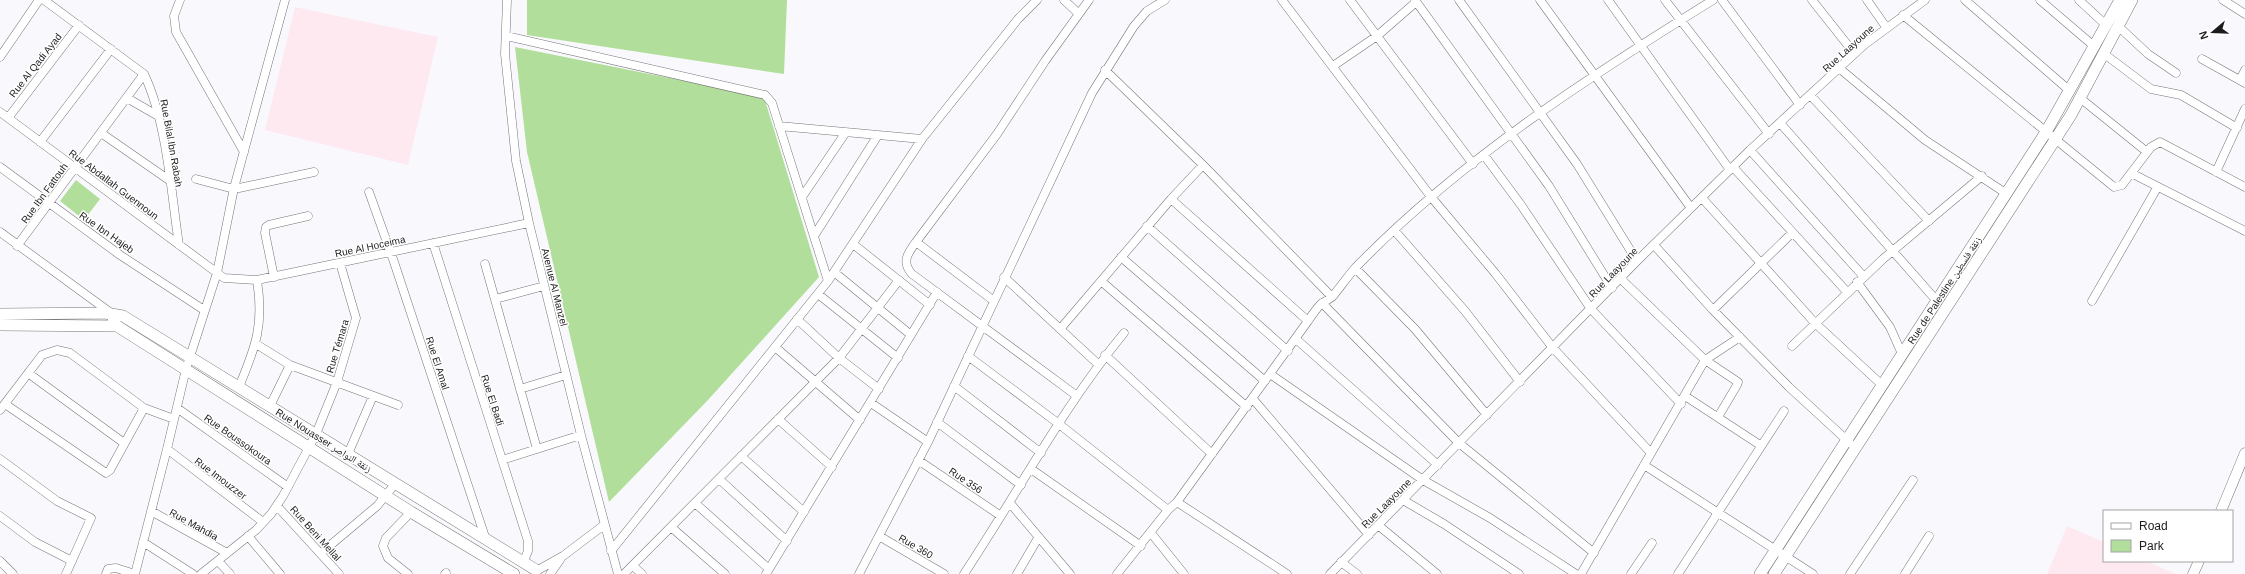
<svg xmlns="http://www.w3.org/2000/svg" width="2245" height="574" viewBox="0 0 2245 574" font-family="Helvetica,'Noto Naskh Arabic',sans-serif">
<style>
.education{fill:#fee9f0}
.green{fill:#b1df9b}
.lines{fill:none;stroke-linecap:round;stroke-linejoin:round}
.minor-casing{stroke:#767679;stroke-width:9}
.tertiary-casing{stroke:#767679;stroke-width:11}
.secondary-casing{stroke:#767679;stroke-width:12}
.minor{stroke:#fff;stroke-width:8}
.tertiary{stroke:#fff;stroke-width:10}
.secondary{stroke:#fff;stroke-width:11}
.labels{text-anchor:middle;stroke-width:3;stroke-linejoin:round;paint-order:stroke}
.street-label{font-size:10px;fill:#1c1c1d;stroke:#fff}
</style>
<rect width="100%" height="100%" fill="#f9f9fd"/>
<path class="education" d="M295,7L438,37L408,165L265,130Z
M2067,526L2104,542V561H2146L2176,574H2047Z"/>
<path class="green" d="M527,0H787L784,74L527,35Z
M515,47L764,97L819,277L708,400L609,502L527,152Z
M76,180L100,199L84,220L60,201Z"/>
<g class="lines">
<g class="minor-casing">
<path id="minor" d="M44,0L144,74C167,122 171,192 179,245
M180,0L174,16L176,32L244,152
M507,0L505,54L516,161L529,223L581,435L618,574
M1064,0L1078,13
M1282,0L1432,198L1495,273L1553,348L1651,453
M1350,0L1473,164
M1415,0L1549,186L1612,288
M1459,0L1577,164L1637,261
M1540,0L1691,208
M1608,0L1730,170
M1665,0L1769,134
M1722,0L1800,105
M1812,0L1854,53
M1867,0L1886,27
M1965,0L2070,91
M2040,0L2095,47
M2079,0L2107,26
M2223,0L2245,14
M1903,15L2114,187L2122,185L2151,147L2160,142L2245,187
M2118,26L2148,54L2176,73
M506,36L765,95L772,103L828,281
M2103,53L2151,89L2181,95L2237,128
M0,57L39,0
M2202,59L2245,83
M1333,66L1377,36L1416,2
M1839,68L1925,140L2007,194
M1105,70L1203,165L1332,297
M2240,80L2245,70
M1810,95L1929,221
M127,98L160,117
M2080,98L2147,152
M0,112L224,278L257,280L529,223
M8,118L79,25
M1780,123L1936,300
M779,126L922,139
M101,133L169,180
M40,142L111,49
M1750,150L1864,277
M1484,155L1521,205L1591,309L1681,404
M0,167L120,255L204,310
M1733,167L1848,293
M2216,172L2245,109
M2131,173L2245,231
M196,179L230,188H239L314,172
M369,192L393,259L486,540
M802,197L846,132
M1702,198L1815,323L1882,385
M1171,199L1308,321
M1147,226L1288,351
M1394,230L1465,311L1520,382
M0,232L111,313L113,326
M814,236L878,135
M916,242L994,301
M433,243L528,541V551L523,563
M853,244L930,305
M1654,245L1713,310L1789,387L1850,443
M17,246L144,74
M1121,257L1265,381
M485,264L537,449
M1355,268L1415,329L1487,415
M834,272L911,335
M274,277L265,233L266,227L269,225L308,216
M1004,277L1099,365
M1101,281L1247,407
M1857,282L1890,327L1902,354
M818,294L898,358
M495,299L544,286
M2092,301L2157,188
M1322,303L1459,443L1594,553
M1713,310L1792,233
M797,319L839,358L879,389
M1061,328L1171,199L1203,165
M1296,339L1438,465
M256,344L290,365L398,405
M1792,346L1883,259L1982,176
M775,347L860,420
M1105,355L1212,454
M968,356L1059,424L1168,510
M28,373L124,443
M1270,374L1423,480L1490,518L1576,574
M954,386L1041,453
M239,387C256,346 264,325 257,280
M520,389L566,375
M1077,396L912,274C901,262 908,253 916,242L997,134L1045,61L1089,0
M1685,396L1760,445
M1253,399L1369,535
M871,403L928,442
M5,404L106,473L110,470L144,408
M270,406L290,365
M177,408L288,487
M0,410L42,355L57,350L70,353L144,408L174,419
M1718,417L1737,385L1738,382L1705,360L1740,337
M778,419L832,467
M937,422L1021,485
M167,449L263,522
M348,454L373,396
M741,456L804,512
M0,459L57,501L91,518L66,574
M502,460L581,435
M918,460L1001,516
M1644,465L1813,574
M1031,469L1141,546
M719,479L787,541
M1403,500L1444,524L1519,574
M1177,502L1287,574
M695,503L769,569
M1010,503L1070,574
M277,506L339,574
M151,511L227,553
M0,516L35,542L72,561
M1378,525L1437,574
M671,527L725,574
M1151,533L1184,574
M248,536L280,574
M879,536L944,574
M143,542L193,574
M611,551L828,281L922,139L1018,19L1037,0
M321,553L377,506L395,484
M0,561L13,574
M218,561L230,574
M1341,562L1357,574
M633,566L642,574
M538,570L563,556L604,525
M106,574L108,569L116,568L135,574
M135,574L167,449L186,369L217,273L234,188L285,0
M201,574L256,530L271,514L283,496L316,434L337,382L356,318L340,263
M408,574L388,558L383,546L386,538L411,512
M445,574L446,573
M550,574L560,560
M624,574L839,358L899,280
M766,574L937,292
M859,574L928,442L1092,93L1134,26L1147,11L1165,0
M964,574C1017,494 1063,407 1124,333
M1017,574L1038,538
M1117,574L1168,510L1177,502L1308,321C1312,315 1316,309 1321,304C1325,301 1330,299 1333,296C1341,286 1348,276 1356,267C1460,160 1587,78 1713,0
M1330,574L1637,261L1750,150L1864,45L1925,0
M1581,574L1705,360L1621,279
M1631,574L1652,543
M1678,574L1784,411
M1850,574L1913,480
M1905,574L1929,536"/>
</g>
<g class="tertiary-casing">
<path id="tertiary" d="M2221,511L2245,453
M2193,574L2199,561"/>
</g>
<g class="secondary-casing">
<path id="secondary" d="M0,314L105,313L123,316L536,570
M0,325L117,326L411,512L514,574
M1760,574L2046,132L2120,0
M1774,574L2071,115L2132,0"/>
</g>
<use href="#minor" class="minor"/>
<use href="#tertiary" class="tertiary"/>
<use href="#secondary" class="secondary"/>
</g>
<g class="labels">
<g class="street-label">
<text transform="translate(1848 48) rotate(-42)" y="4">Rue Laayoune</text>
<text transform="translate(35 65) rotate(-52)" y="4">Rue Al Qadi Ayad</text>
<text transform="translate(172 143) rotate(80)" y="4">Rue Bilal Ibn Rabah</text>
<text transform="translate(114 184) rotate(37)" y="4">Rue Abdallah Guennoun</text>
<text transform="translate(44 193) rotate(-54)" y="4">Rue Ibn Fattouh</text>
<text transform="translate(107 232) rotate(35)" y="4">Rue Ibn Hajeb</text>
<text transform="translate(370 246) rotate(-12)" y="4">Rue Al Hoceima</text>
<text transform="translate(1613 272) rotate(-46)" y="4">Rue Laayoune</text>
<text transform="translate(555 287) rotate(76)" y="4">Avenue Al Manzel</text>
<text transform="translate(1944 290) rotate(-57)" y="4">Rue de Palestine زنقة فلسطين</text>
<text transform="translate(337 346) rotate(-73)" y="4">Rue Témara</text>
<text transform="translate(438 363) rotate(72)" y="4">Rue El Amal</text>
<text transform="translate(493 400) rotate(72)" y="4">Rue El Badi</text>
<text transform="translate(238 439) rotate(35)" y="4">Rue Boussokoura</text>
<text transform="translate(324 440) rotate(32)" y="4">Rue Nouasser زنقة النواصر</text>
<text transform="translate(221 478) rotate(37)" y="4">Rue Imouzzer</text>
<text transform="translate(966 480) rotate(34)" y="4">Rue 356</text>
<text transform="translate(1386 503) rotate(-45)" y="4">Rue Laayoune</text>
<text transform="translate(194 524) rotate(29)" y="4">Rue Mahdia</text>
<text transform="translate(316 533) rotate(48)" y="4">Rue Beni Mellal</text>
<text transform="translate(916 546) rotate(30)" y="4">Rue 360</text>
</g>
</g>
<rect x="2103" y="510" width="130" height="52" fill="#ffffff" stroke="#a4a4a5"/>
<rect x="2111" y="523" width="20" height="6" fill="#ffffff" stroke="#a4a4a5"/>
<text x="2139" y="530" font-size="12" fill="#1c1c1d">Road</text>
<rect x="2111" y="540" width="20" height="12" fill="#b1df9b" stroke="#a4a4a5"/>
<text x="2139" y="550" font-size="12" fill="#1c1c1d">Park</text>
<g transform="translate(2213 32) rotate(251)" stroke="#ffffff" stroke-width="3" paint-order="stroke">
<path d="M0-3L7 15L0 10L-7 15Z" fill="#1c1c1d"/>
<text y="-6" font-size="11" font-weight="bold" text-anchor="middle" fill="#1c1c1d">N</text>
</g>
</svg>
